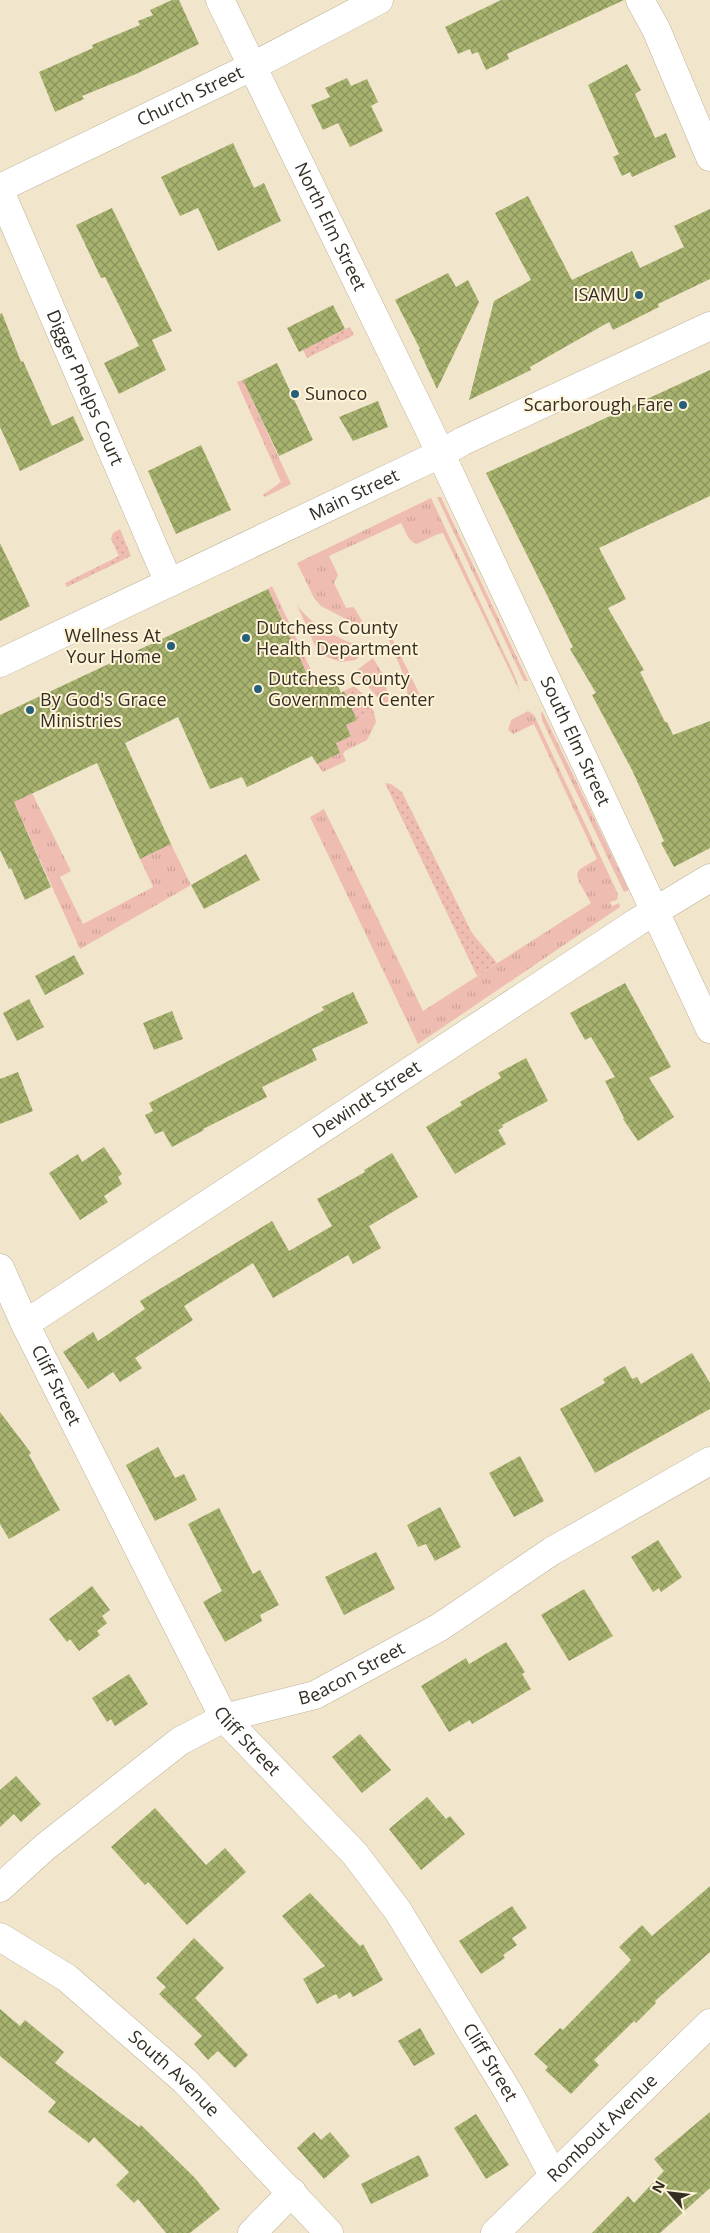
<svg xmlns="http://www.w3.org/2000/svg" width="710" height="2233" viewBox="0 0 710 2233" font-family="'Open Sans',sans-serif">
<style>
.grass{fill:url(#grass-tufts)}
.garden{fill:url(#garden-dots)}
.building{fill:url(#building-cross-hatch)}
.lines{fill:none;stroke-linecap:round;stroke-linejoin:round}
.minor-casing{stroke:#beb39a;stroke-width:29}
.major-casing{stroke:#beb39a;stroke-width:29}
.minor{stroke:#fff;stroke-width:28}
.major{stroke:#fff;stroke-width:28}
.poi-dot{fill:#265f79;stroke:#fff3d8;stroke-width:2}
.labels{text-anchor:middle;stroke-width:4;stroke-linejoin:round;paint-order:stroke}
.street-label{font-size:18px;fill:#332e24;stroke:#fff3d8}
.poi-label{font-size:18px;fill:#332e24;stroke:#fff3d8;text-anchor:start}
</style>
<defs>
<pattern id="grass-tufts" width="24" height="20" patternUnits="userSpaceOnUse" patternTransform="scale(1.25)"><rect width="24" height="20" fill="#efbcb2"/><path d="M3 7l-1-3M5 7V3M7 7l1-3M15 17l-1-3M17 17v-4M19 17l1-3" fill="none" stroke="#cda299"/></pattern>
<pattern id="garden-dots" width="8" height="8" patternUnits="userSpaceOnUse" patternTransform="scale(1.25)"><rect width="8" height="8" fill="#efbcb2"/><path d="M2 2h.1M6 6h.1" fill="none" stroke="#cda299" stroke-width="1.8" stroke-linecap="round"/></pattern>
<pattern id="building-cross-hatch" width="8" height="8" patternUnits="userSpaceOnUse" patternTransform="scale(1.25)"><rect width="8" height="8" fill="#a7b36f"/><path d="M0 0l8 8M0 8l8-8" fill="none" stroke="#89925b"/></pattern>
</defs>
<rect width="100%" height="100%" fill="#f1e6cb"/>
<path class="grass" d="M243,380L291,484L265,497L263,495L281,482L237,382Z
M437,497H441L528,681H524L522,677Z
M431,498L514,674L520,692L443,533L438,534L417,544C407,541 406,531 401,523L329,556L338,575L334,583L346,608L353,607L355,609L365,626L363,628L321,606L314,598L297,563Z
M272,586L318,685L313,687L268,589Z
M297,605C314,629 342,638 367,651L355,660L341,662L327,657L316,648Z
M392,638L419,693L420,700L417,704L409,706L406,681L389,640Z
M373,658L385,678L389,705H382L379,702L377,697L357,674V670Z
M528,711L534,715L618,894L617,900L610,902L612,906L619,903L620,907L418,1044L310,817L324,809L423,1011L591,903L579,882L577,874L580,869L597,859L534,724L513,734L508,730L511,720Z
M542,711L629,890L624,892L542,720L541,714Z
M374,712L376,722L367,740L345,751L343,754L346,761L323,772L317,764L340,753L336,743L351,735L346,725Z
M32,793L71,871L60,877L83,924L153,887L140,859L171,844L191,885L80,949L14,802Z"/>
<path class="garden" d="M350,327L354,335L307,358L303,350Z
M120,529L131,556L67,587L65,583L119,556L111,539L113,533Z
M354,686L364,695L374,712L357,720L344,691Z
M385,783L391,784L402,792L472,933L497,963L477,976Z"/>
<path class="building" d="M172,0H179L199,44L136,74L82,96L84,99L55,112L39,72L93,48L92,45L140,25L138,21L153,15L150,10Z
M501,0H624L507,54L509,59L486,70L478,52L472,54L470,49L458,54L445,27Z
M627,64L641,90L635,94L655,138L666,133L676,157L632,177L630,172L622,176L613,157L619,154L588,85Z
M347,78L351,86L367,79L378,102L371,106L383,131L350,147L338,123L323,130L311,105L330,97L325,88Z
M233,143L254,188L264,183L281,221L218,251L198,208L180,216L161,177Z
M528,196L572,280L632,251L640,268L684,247L674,226L710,209V279L658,304L659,307L613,330L609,322L530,367L531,370L469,400L494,301L531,280L495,213Z
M112,208L172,331L152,340L166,370L119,394L104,363L139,346L105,277L101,278L76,225Z
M448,273L456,287L468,280L479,302L437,389L419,350L420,349L395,300Z
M333,305L345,329L299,352L287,328Z
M2,313L21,362L23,361L52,426L73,416L84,440L20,471L0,427V314Z
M277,363L313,440L279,456L243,380Z
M710,370V496L599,548L626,599L608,608L644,670L640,672L665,722H667L673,735L710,721V848L674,867L661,843L664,841L632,770L592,695L596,693L570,649L573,647L486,473Z
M378,401L388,427L353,441L339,417Z
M201,445L231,510L176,534L148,471Z
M0,543L30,606L0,621Z
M268,589L313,687L334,677L341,693L344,691L357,720L346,725L351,736L336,743L340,753L317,764L312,756L247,787L242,777L210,789L178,717L125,743L171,844L140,859L97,763L14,802L51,887L25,900L11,868L9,869L0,850V715Z
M246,854L260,880L204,909L191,885Z
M74,955L84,974L45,995L35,976Z
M625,983L671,1067L649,1078L674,1117L638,1141L623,1119L624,1118L605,1081L615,1077L591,1037L585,1040L570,1013Z
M353,992L368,1023L312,1049L317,1060L262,1087L267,1097L203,1129L204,1130L172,1147L163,1131L155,1134L145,1115L153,1111L149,1103L324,1010L322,1007Z
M29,999L44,1027L17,1041L3,1013Z
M172,1011L183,1039L154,1050L143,1023Z
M526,1058L548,1101L502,1125L503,1127L498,1130L506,1144L455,1174L426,1127L462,1105L460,1102L501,1078L498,1073Z
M18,1072L33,1111L0,1124V1079Z
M104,1147L122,1174L118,1177L122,1184L104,1196L108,1202L80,1220L49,1173L78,1154L82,1162Z
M392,1153L418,1197L369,1226L381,1248L353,1264L348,1255L273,1298L253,1263L184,1306L193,1320L135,1358L142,1368L120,1382L113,1372L88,1389L63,1352L93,1332L98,1341L145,1309L140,1301L272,1221L289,1251L332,1226L317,1199L365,1172L364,1170Z
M692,1353L710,1383V1409L595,1473L560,1409L605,1383L603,1379L625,1366L632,1379L637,1377L641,1384Z
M0,1412L31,1453L29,1455L60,1510L9,1539L0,1524Z
M158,1447L175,1478L184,1474L197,1500L155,1521L126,1465Z
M520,1456L544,1501L514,1517L489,1473Z
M440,1507L461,1547L435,1561L426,1544L418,1547L407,1525Z
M219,1508L253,1574L260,1570L279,1605L260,1615L262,1621L225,1642L203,1602L222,1591L188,1524Z
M658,1540L682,1577L661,1592L659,1588L653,1592L631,1557Z
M376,1552L395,1589L344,1615L325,1577Z
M92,1586L110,1610L102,1616L107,1623L97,1631L100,1635L79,1651L70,1639L67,1642L49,1619Z
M584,1589L613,1636L569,1661L541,1615Z
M506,1642L525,1672L522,1674L531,1689L472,1724L470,1720L449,1732L421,1686L466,1658L469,1664Z
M129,1674L148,1704L115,1726L111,1719L107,1722L92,1698Z
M360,1734L391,1770L362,1793L332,1757Z
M16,1776L41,1804L21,1822L14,1814L0,1827V1790Z
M427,1797L446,1819L450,1816L465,1834L421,1870L389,1829Z
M155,1808L206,1865L225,1848L246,1872L187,1925L148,1882L145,1885L111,1847Z
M710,1886V1952L655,2001L656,2003L636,2023L634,2021L594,2060L599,2065L571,2094L545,2070L548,2067L534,2054L560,2028L563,2030L631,1960L619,1947L642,1925L652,1936Z
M310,1893L360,1946L363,1944L383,1980L353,1997L350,1992L339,1999L336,1994L317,2004L303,1979L325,1966L282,1916Z
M512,1906L527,1928L512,1938L517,1945L503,1955L505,1958L481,1974L459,1941Z
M194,1938L224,1968L195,1998L248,2055L235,2068L218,2051L208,2060L194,2044L202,2036L159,1994L166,1987L156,1978Z
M0,2009L20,2026L25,2020L64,2052L55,2063L139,2127L141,2125L195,2178L220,2209L190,2233H166L138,2199L134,2203L116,2185L129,2172L94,2137L89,2143L48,2112L56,2102L0,2056Z
M420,2028L435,2054L414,2066L398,2041Z
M710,2112V2188L660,2233H592L628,2196L634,2203L664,2171L654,2159Z
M476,2114L509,2165L486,2179L454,2128Z
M314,2132L321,2140L330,2132L350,2156L324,2179L297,2148Z
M419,2155L429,2176L371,2204L361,2184Z"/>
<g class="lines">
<g class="minor-casing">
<g id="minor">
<path id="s1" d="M220,0L428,427L710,1029"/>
<path d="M640,0L656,29L710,157"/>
<path id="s2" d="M0,188L251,67L379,0"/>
<path id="s3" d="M0,191L169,583"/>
<path id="s4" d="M0,1268L25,1324L224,1718L355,1854L398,1911L510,2095L553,2175"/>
<path id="s5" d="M25,1324L637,922L710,878"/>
<path id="s6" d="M0,1888L45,1847L180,1741L224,1718L315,1695L440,1627L552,1551L710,1461"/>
<path id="s7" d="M0,1937L67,1978L185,2081L329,2233"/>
<path d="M252,2233L292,2192"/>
<path id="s8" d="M495,2233L710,2023"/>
</g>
</g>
<g class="major-casing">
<g id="major">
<path id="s9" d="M0,663L440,454L463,441L710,326"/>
</g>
</g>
<use href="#minor" class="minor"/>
<use href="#major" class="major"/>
</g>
<g class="poi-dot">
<circle cx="639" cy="295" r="5"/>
<circle cx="295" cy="394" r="5"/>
<circle cx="683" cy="405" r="5"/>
<circle cx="246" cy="638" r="5"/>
<circle cx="171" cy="646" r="5"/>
<circle cx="258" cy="689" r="5"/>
<circle cx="30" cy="710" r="5"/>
</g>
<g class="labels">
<g class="street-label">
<text dy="6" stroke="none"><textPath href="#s2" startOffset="211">Church Street</textPath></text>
<text dy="6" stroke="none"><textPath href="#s1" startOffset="252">North Elm Street</textPath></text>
<text dy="6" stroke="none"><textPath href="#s3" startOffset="214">Digger Phelps Court</textPath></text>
<text dy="6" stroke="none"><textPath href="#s9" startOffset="392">Main Street</textPath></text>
<text dy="6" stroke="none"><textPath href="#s1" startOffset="822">South Elm Street</textPath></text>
<text dy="6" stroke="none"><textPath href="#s5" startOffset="409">Dewindt Street</textPath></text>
<text dy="6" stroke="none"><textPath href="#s4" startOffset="130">Cliff Street</textPath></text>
<text dy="6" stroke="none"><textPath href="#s6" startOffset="418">Beacon Street</textPath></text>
<text dy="6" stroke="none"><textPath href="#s4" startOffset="535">Cliff Street</textPath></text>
<text dy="6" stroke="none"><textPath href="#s4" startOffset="940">Cliff Street</textPath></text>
<text dy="6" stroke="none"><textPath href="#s7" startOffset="222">South Avenue</textPath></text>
<text dy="6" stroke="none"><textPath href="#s8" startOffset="150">Rombout Avenue</textPath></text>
</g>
<g class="poi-label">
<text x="629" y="301" text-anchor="end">ISAMU</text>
<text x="305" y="400">Sunoco</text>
<text x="673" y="411" text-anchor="end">Scarborough Fare</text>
<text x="256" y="634">Dutchess County<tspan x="256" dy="21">Health Department</tspan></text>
<text x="161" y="642" text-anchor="end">Wellness At<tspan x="161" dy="21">Your Home</tspan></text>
<text x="268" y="685">Dutchess County<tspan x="268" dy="21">Government Center</tspan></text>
<text x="40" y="706">By God's Grace<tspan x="40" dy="21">Ministries</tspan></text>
</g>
</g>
<g transform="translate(670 2193) rotate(298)" stroke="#fff3d8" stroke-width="4" paint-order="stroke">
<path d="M0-4L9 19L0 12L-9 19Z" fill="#332e24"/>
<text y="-8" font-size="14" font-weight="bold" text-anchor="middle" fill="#332e24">N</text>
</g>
</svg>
